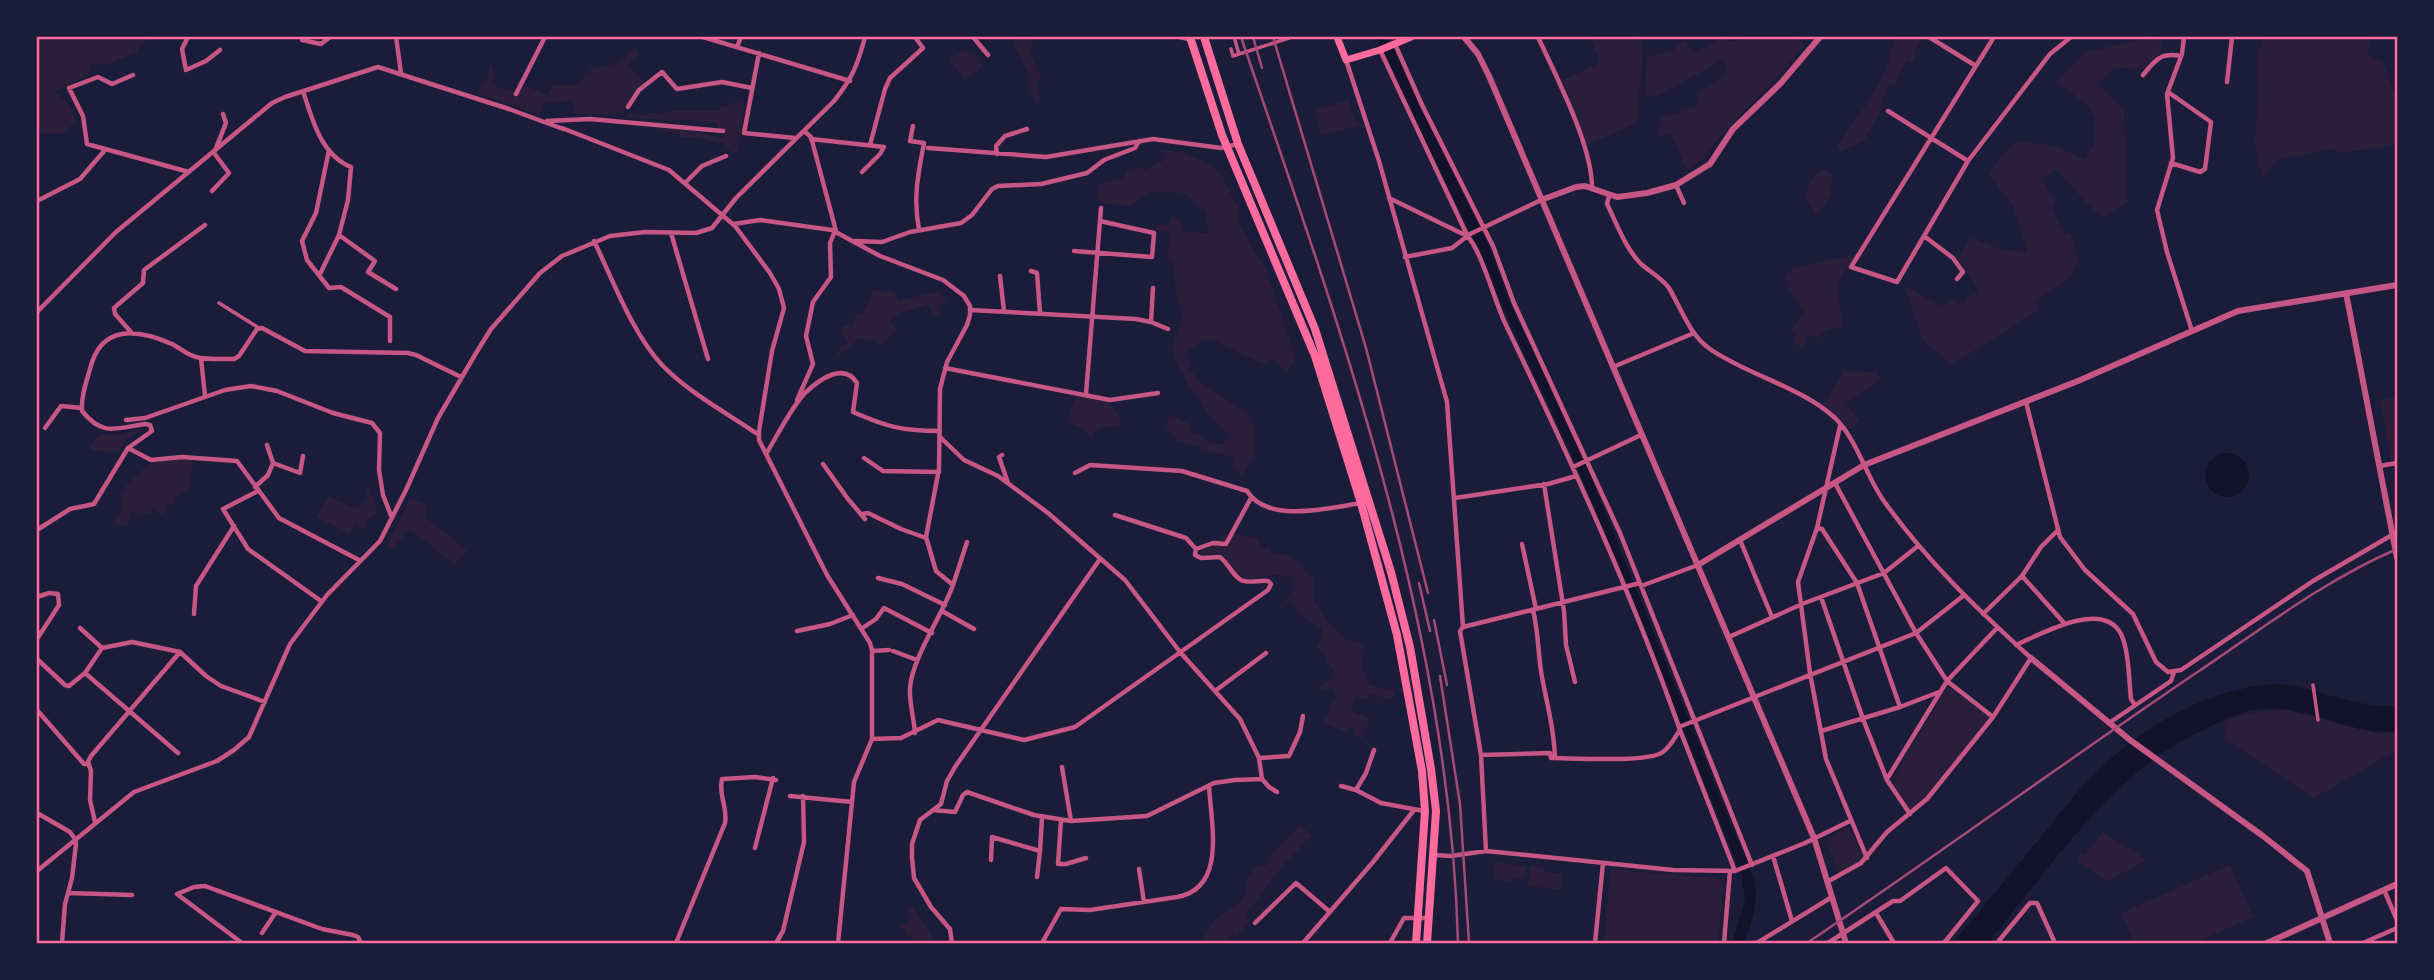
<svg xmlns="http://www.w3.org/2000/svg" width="2434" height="980" viewBox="0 0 2434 980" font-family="'Fira Sans Condensed',sans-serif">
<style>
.green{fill:#2a1e3b}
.water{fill:#12122b}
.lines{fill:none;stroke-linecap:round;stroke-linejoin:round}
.service{stroke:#c65784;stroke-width:2.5}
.pedestrian{stroke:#c65784;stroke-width:3.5}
.minor{stroke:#c65784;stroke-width:4.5}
.tertiary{stroke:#c65784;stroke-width:6}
.secondary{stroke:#ff6b9d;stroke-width:7}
.trunk{stroke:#ff6b9d;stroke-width:8}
.rail{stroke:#a44b75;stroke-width:2.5}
.neatline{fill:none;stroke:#ff6b9d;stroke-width:2.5}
</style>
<rect width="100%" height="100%" fill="#1b1b3a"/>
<path class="green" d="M37,37H156L141,43L137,52L106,65L99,63L90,65V74L55,92L67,103L77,121L62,134L39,133L37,137Z
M1013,37H1033L1031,54L1041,79L1038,84L1040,102L1037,103L1027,83L1029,75L1017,52Z
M1593,37H1639L1643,51L1637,123L1590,144H1586L1563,80L1600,63L1590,38Z
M1721,37L1728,41H1740L1743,37H1796L1805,45L1772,84L1728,127L1703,159L1687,171L1670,133L1658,137L1660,117L1695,108L1701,90L1727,75L1723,60L1660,95L1645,97L1647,57L1674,50L1675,45L1685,40L1694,54Z
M1896,37H1924L1914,53L1916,55L1912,63L1907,61L1895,84L1889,83L1882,102L1885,104L1864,141L1841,152L1837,146C1852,123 1870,102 1882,78C1888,65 1891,50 1896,37Z
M2145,37H2161L2162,51L2144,69L2115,68L2098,83L2124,109L2127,202L2101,218L2055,169L2043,179L2055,203L2051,207L2064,234L2070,233C2090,272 2064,284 2034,301L2039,310L1950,366L1942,356L1923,340L1904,286L1942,306L1952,299L1958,305L1965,302L1967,297L1979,292L1957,257L1971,238L2003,250L2027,252L2014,208L1989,174L2002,154L2016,142L2052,145L2084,159C2092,151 2094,143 2095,133C2099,107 2074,96 2056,82L2087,50C2106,51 2124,40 2145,39Z
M2264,37H2371L2368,55L2383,62L2394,92L2397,94V145L2340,153L2332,149L2278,160L2262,178L2255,143L2258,88L2256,60Z
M634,49L639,54L627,67L645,81L636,90L621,114H575L572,100L543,104L540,115L479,94L481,82L485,84L491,64L494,75L492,85L506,90L508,88L519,94L524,85L548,95L553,85H579L586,72L589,73L592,67L600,69L602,65C615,68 625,58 634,49Z
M966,49L971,56L978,55L980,57L982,68L964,80L949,60Z
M1349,100L1352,115L1359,126L1321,135L1314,110Z
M738,102L745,105L738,152L731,153L724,143H716L699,137H681L675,133L657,130L656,128L689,130L723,138L715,122L628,118V113L646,115L648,112L657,114L673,111H719L721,106L726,107L728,104Z
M1162,149L1184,153L1201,160L1221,173L1239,211L1238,223L1266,269L1296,358L1287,373L1273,358L1263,364L1215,341L1203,340L1188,350L1189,369L1202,383L1252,416C1255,441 1260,455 1241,476L1233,466L1234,458L1177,441L1166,426L1169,415L1190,424V432L1202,436L1209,443L1224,444L1229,434L1212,420L1199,398L1189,388L1183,374L1177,366L1172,349L1182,316L1176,291L1173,263C1164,255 1169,244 1172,234L1156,230L1158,225L1170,224L1171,217L1179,218L1182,231L1208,233L1206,212L1184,193L1149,192L1132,206L1105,204L1097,197L1100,184L1124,177L1130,167L1136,170L1139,167L1146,170L1164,160Z
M1824,169L1832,174L1831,195L1817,215L1804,195L1814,176Z
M1852,255L1855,257L1837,285L1843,327L1827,330L1818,338L1807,335L1803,348L1793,343L1796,335L1791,330L1805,312L1788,287L1785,277L1793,268Z
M874,290L893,292L899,301L935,292L947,298L940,307V314L933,315L928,304L899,314L890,322L897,331L880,346L875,341L860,338L839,356L837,352L848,342L840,333L843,325L852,326L856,314H862Z
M1844,371L1877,372L1881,380L1846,404L1860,421L1848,431L1833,413L1823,406Z
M1077,394C1101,399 1115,399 1122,425L1099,428L1091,437L1079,427L1066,422Z
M2397,397V460L2391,461L2380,400Z
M143,429L127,439L118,452L93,451L89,448L100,434L115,435Z
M181,459L193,460L188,490L176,497L173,506L167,503L163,515L153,509L149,515L132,511L127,527L116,526L114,518L122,512L120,497L128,483L150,463Z
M369,486L378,513L366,521L368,524L363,529L356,524L349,533L316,517L329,496L354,508L368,501L366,487Z
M410,498L428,505L425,517L467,550L455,565L410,529L393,548L387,545Z
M1231,533L1259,538L1260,549L1271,548L1270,553L1286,554L1299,563L1313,579L1314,599L1328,622L1346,640L1357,641L1363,646L1365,653C1360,664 1364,675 1370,685L1396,691L1392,700L1370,694L1368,700L1356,696L1351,711L1370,719L1362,739L1353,734L1354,729L1349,727L1346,732L1321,722L1330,711L1332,702L1337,699L1333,688L1320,690L1319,688L1334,676L1332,672L1334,670L1325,660L1327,658L1316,646L1322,639V629L1296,611L1298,608L1290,601L1284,603L1292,589V577L1276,575L1246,579L1227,566L1222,553H1200L1201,550L1211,547L1215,540Z
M1948,686L1991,717L1926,798L1910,812L1891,781Z
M2287,710L2379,734L2397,732V750L2314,798L2225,739L2224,722C2245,712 2265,710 2287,710Z
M1301,825L1311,836L1283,866L1246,914L1251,921L1236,938L1232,934L1221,943H1200C1207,937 1207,930 1212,924C1224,910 1252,901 1246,880L1258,865L1266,866L1269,856Z
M1849,827L1863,858L1838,874L1826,838Z
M2103,832L2147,860L2107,881L2076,860L2081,853L2084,855Z
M1493,862L1526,866L1524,879L1513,878L1512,882L1494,879Z
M2230,865L2253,917L2194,943H2134L2121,913Z
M1530,866L1543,867L1544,872L1563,874L1561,890L1528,886Z
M1610,869L1724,879L1718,943H1604Z
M912,905L932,937L933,943H912V936L906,935L905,928H900V925L909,922L906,908Z"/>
<path class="water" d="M1377,37H1388L1485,237L1511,306L1581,453L1755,883C1758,905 1752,922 1744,943H1732L1745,901L1742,876L1575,461L1509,321L1476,244L1397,85Z
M2205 475a22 22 0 1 1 44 0a22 22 0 1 1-44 0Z
M2276,684C2317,687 2356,709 2397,706V731C2352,737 2308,704 2262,709C2243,710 2228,718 2211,726C2190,736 2166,749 2147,764C2086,813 2037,883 1988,943H1953C1984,906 2014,869 2045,832C2062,812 2078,789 2097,771C2145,725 2209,688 2276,684Z"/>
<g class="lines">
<path class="service" d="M1175,37L1188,40"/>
<path class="pedestrian" d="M1234,37L1239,54
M1231,49L1233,56L1289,38
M219,303L259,328
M2313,685L2318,720"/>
<path class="minor" d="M188,37L182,49L186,70L206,61L220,50
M396,37L401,73
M703,37L850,81
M973,37L988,55
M1538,37C1556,76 1593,147 1592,189
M1929,37L1976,66
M1994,37L1851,267L1897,282L1968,161L2050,54L2071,37
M2184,37L2182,54L2167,94L2173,158L2157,210L2167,252L2192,331
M302,40L321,44L330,37
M1395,44L1422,105L1493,246L1514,303L1620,533L1752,865
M737,47L741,37
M1380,50L1467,235
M759,53L744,133L795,138
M1346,60L1379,161L1447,402L1463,627L1460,631L1481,755L1486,851
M133,75L112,84L98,77L69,88L83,116L87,144L189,172
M2143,75C2155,60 2161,52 2181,56
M2227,82L2232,37
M303,91C312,119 321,155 351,167L348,200L339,235L320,274
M2168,92L2211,122L2205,169L2200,172L2171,163
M516,94L545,37
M628,107L639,90L662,72L677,89L722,82L752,88
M1888,111L1968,161
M547,121L590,119L723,131
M913,126L910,141L924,143C918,175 913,197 919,230
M562,128L669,170L735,226L770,273L779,289L784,308L772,351L759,431V440L827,575L870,643L872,650V739L854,782L838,943
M804,131L811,137L836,231
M811,139L884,147L880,154L862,172
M870,145L885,89L890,78L923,48L915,37
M928,148L1046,157L1153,139L1221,148L1238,144
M329,150L316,213L302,241L307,260L329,288L341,287L390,317V341
M997,154L996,146L1005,136L1027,129
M685,183L702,166L726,156
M1676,185L1684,203
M212,191L229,173L214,153L226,123L223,114
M1609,196L1607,204C1617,224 1625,248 1641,264C1650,272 1662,278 1669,288C1682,310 1689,334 1710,349C1747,375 1802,387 1835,418C1859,442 1866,478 1886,504C1928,562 1978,610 2031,658L1993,717L1927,799L1887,832L1861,863L1827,882
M1389,198L1467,236C1481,249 1495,302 1505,323C1569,456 1631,591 1680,730C1675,737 1670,747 1663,752C1648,763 1573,758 1551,758L1550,753L1481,755
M37,201L80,179L105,150
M734,224L760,220L832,230L880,256L943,280L964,296L970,306V315L967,325L947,362L940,389L939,469L926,537L936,571L953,585C942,616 912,658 910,688C909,702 914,718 915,733
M671,233L708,359
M339,235L375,261L368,272L396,289
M1924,236L1953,258L1963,272L1957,279
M594,241C613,280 632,333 662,365C689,393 727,413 759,435
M855,241L882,242L910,232L961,223L972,215L992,189L998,186L1041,184L1087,173L1104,160L1135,148L1139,141
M1074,251L1152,257L1154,233L1100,221
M1405,257L1452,248L1470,234L1541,200
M1031,271L1037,273L1040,313
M1000,276L1004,311
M970,310L1136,319L1151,322L1168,329
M37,312L116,232L272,103L285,97L378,67L509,109L563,129
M1151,322L1153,288
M131,332L115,314L114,308L143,283L144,270L205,225
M201,358L205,396
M1613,367L1694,333
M945,368L1110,400L1158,393
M1086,394L1101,208
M797,400L813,364L806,336L813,302L831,277L830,243L835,231
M2026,402L2060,537L2085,570L2133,614L2156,662L2168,672L2181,670L2313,581L2392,535
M126,420L145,418L225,390L251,386L277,391L333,413L372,423L380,433L379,470L383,495L392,518
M1840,426L1817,528L1798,582L1810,673L1826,759L1867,858
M45,428L61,406L82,408
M267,445L273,463
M128,448L152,431L150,425L145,424C116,428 103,437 82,411C81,397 86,383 90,369C101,324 137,329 172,344C180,348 187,355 196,357C208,360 222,359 234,359L239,356L257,329L262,328L305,351L408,353L416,355L461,377
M766,454C776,438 793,404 806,392C820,379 844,362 857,383L853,412C887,427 903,431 940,431
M1002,455L999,457L1008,483
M864,458L883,471L939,472
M823,464L848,499L865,519
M2379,466L2397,463
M1573,467L1641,435
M1075,473L1090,465L1182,471L1247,491C1267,524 1330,508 1361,503
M1835,483L1916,633L1947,681L1993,717
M1544,484L1564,611L1566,645L1575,682
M255,487L268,475L273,463L300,473L303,456
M258,491L223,509L248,549L321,601
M1455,498L1548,484L1576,476
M862,514L868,513L901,529L926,538
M1817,528L1822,529L1857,583L1900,707
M37,530L70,509L94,504L128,448L151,460L182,457L237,461L279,518L359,560
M1740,540L1772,617
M1522,544L1536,609
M1196,549L1213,543L1226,544L1251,498
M2022,576L2065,624
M878,578L902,584L945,605
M953,585L967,542
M1641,586L1698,565
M37,597L49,593L58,594L59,605L37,639
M1821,597L1863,719L1887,780L1910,814
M1533,610C1538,630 1538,650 1541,671C1546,702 1554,725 1555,758
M942,611L974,629
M194,614L196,586L234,526
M1983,614L2022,576L2041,547L2057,531
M1463,627L1640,583
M80,628L102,648
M861,629L876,619L884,608L932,633
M797,631L830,624L853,615
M1729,637L1802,604L1884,573L1918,546
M2016,645C2041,634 2102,599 2121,634C2129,650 2129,682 2131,699L2135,705
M872,651L889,650
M893,651L917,660
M37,659L65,685L69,686L85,673L102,648L132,642L180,652L206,676L221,686L265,702
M85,673L178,753
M1215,691L1266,653
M37,710L84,764H89
M2109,723L2171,681L2174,672
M1679,727L1916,633L1963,596
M1680,730L1735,871
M1821,731L1900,707L1939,692
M872,739L901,738L938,720L1024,740L1075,727L1268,590L1271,584L1268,581C1260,580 1252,583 1244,581C1235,580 1229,564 1220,557L1201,558L1195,555L1196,549L1186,538L1115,515
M1374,750L1366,773L1356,790L1381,803L1424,811
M1259,758L1289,756L1300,732L1303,716
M1062,767L1071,821
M1262,779L1269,787L1277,792
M1887,779L1947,681L1997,628
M1341,786L1356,790
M790,796L852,802
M933,810L955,812L963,795L967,792L1034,815L1071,821L1147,816L1214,783L1235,780L1262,779L1259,758L1240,719L1180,652L1125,580L1048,513L998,476L964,460L940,437
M37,813L70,832L75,839
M1061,820L1058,864H1066L1086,858
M95,822L90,800L91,771L88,762L91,756L180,652
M755,848L773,778
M1434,855L1451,856L1486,851L1673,870L1735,871L1805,843L1850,821
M1773,856L1792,921
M991,860L992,837L1040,851L1042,817
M1139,869L1144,902
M37,871L134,792L217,761L234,750L249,737L290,644L327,595L380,541L406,490L438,418L476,353L491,329L540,273L562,256L610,236L645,232L696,233L712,228L736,198L834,101C852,79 858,64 865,37
M1037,877L1040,851
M2384,890L2397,920
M68,893L132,895
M1876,913L1894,943
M1255,923L1296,883L1330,912
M262,933L276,912
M62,943L65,904L72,878L76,844L75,839
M242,943L177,894L194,887L205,886L322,929L353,935L358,937L361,943
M676,943L725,823C728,808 718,794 722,779L755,777L776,780
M776,943L783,931L804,842L803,796
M952,943L950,929L931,907L914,878L912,858V844L920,820L941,804L947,781L955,767L1100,559
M1042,943L1061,909L1090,910L1177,897C1227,888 1211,824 1209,786
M1303,943L1373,862L1414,810
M1390,943L1404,918H1429
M1595,943L1603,863
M1724,943L1730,871
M1757,943L1832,897
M1828,943L1893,901H1900L1946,868L1978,901L1944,943
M1997,943L2030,903H2037L2055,943
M2363,943L2397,928"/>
<path class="tertiary" d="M1464,37L1478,54L1489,76L1814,838L1846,943
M1541,200L1576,187L1585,186L1617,197L1647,193L1676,185L1710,164L1733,129L1780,84L1820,37
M2346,293L2397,558
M1698,565L1864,465L2078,381L2238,311L2397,285
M2031,658L2130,740L2263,836L2307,871L2330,943
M2267,943L2397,884"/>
<path class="secondary" d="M1337,37L1346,60L1380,50L1411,37"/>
<path class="trunk" d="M1190,37L1222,135L1315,356L1361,503L1397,635L1422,771L1425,811L1416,943
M1204,37L1238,144L1315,329L1391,572L1410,647L1431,769L1436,811L1427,943"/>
<path class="rail" d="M1241,37C1341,330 1450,630 1458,943
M1253,37L1262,68
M1273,37L1366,348L1428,593
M1419,583L1430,631
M1434,620L1447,685
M1440,676L1460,804L1469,943
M1807,943C1939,854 2067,760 2199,671C2263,628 2325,580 2397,549"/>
</g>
<rect width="2434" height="980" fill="none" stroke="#1b1b3a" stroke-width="77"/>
<rect x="38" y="38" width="2358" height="904" class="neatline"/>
</svg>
